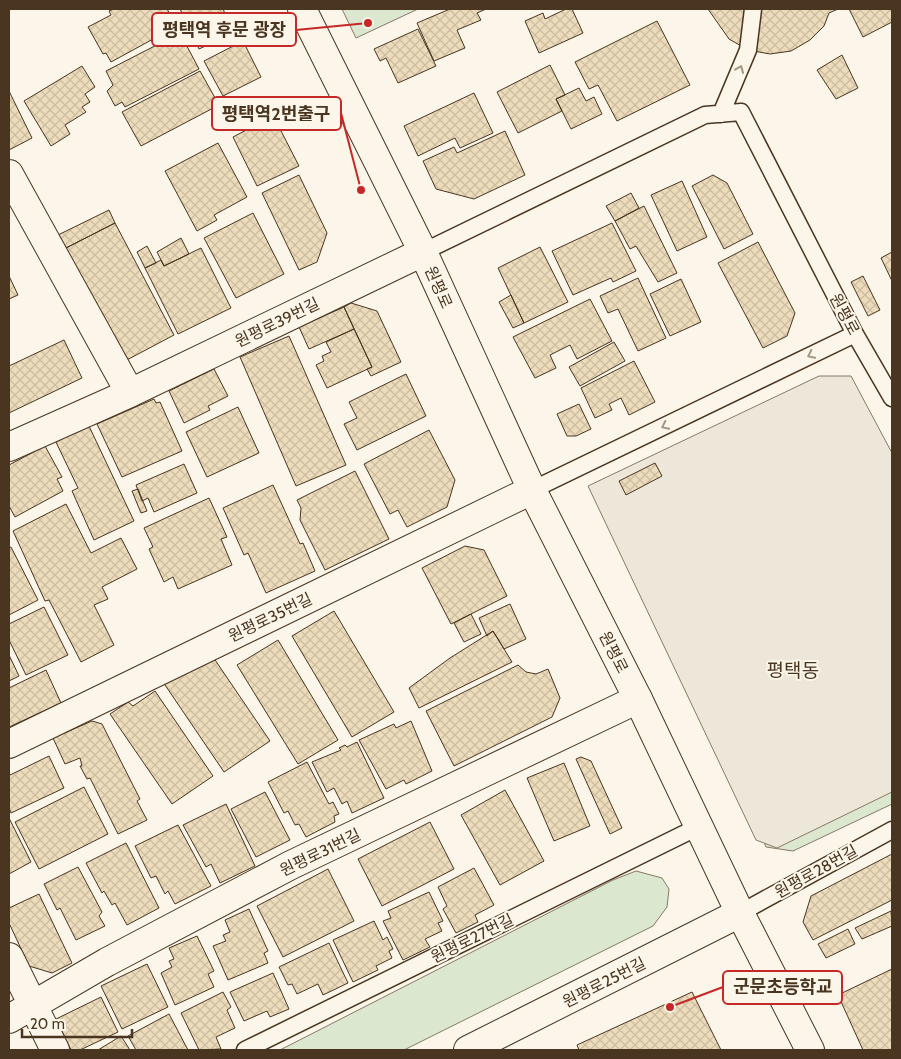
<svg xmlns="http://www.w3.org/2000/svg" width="901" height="1059" viewBox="0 0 901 1059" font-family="Cabin,'Noto Sans KR',sans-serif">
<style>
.green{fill:#dce7d0;stroke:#887966}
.parking{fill:#ede7d9;stroke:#887966}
.building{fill:url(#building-cross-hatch);stroke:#4a3520}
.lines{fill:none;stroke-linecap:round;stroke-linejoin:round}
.lane-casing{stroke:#4a3520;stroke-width:19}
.street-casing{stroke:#4a3520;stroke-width:30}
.secondary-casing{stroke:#4a3520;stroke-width:30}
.lane{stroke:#fbf6e9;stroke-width:16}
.street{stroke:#fbf6e9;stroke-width:28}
.secondary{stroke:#fbf6e9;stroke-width:28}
.oneway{stroke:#a29684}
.labels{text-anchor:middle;stroke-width:4;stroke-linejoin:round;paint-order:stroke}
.street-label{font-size:16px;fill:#4a3520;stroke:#fbf6e9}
.quarter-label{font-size:19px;fill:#4a3520;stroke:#fbf6e9}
.leader{fill:none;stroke:#c62828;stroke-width:2}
.callout-dot{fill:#c62828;stroke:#fbf6e9;stroke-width:2}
.callout{fill:#fbf6e9;stroke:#c62828;stroke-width:2}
.callout-label{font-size:18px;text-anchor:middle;font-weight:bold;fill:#4a3520}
</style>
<defs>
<pattern id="building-cross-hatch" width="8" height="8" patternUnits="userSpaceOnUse" patternTransform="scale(1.25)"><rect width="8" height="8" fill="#ecdcbc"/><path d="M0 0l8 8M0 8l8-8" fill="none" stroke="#ccbda1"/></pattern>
</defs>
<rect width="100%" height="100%" fill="#fbf6e9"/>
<path class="green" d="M342,9H418L356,38Z
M892,766V804L793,851L766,847L760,833Z
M636,871L662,878L669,889L667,907L653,926L404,1050H280L613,880Z"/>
<path class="parking" d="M819,376H851L892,453V792L777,848L756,840L588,486Z"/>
<path class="building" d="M114,9H167L177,26L111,62L106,53L103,54L88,27L111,15L109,11Z
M180,9H223L234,33L199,49Z
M450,9H486L477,13L481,20L457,30L465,48L434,61L417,23Z
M566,9H572L583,33L539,53L525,21L543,13L545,19Z
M708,9H838L829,13L824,26L810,40L791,51L770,54L748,50L729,39Z
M849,9H892V22L863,37Z
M657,21L690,85L617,121L598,85L589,89L575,62Z
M418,29L436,66L398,83L386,58L380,61L374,49Z
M180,33L199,69L125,107L122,102L115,106L107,91L113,85L106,71Z
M243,41L261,77L223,96L204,61Z
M842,55L858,88L836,99L817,70Z
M550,65L565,95L556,99L562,111L518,133L497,92Z
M82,66L95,87L85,94L90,102L82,107L86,112L65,125L70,134L51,146L24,101Z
M200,71L219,105L141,146L122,112Z
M579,88L586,101L594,97L602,114L571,129L556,99Z
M9,91L32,138L9,150Z
M474,93L493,133L460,148L455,138L418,156L404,126Z
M258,124L280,129L299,166L257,186L233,137Z
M505,131L525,175L474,199L436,189L423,161L454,147L457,153Z
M218,143L247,197L214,215L217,220L197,231L165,171Z
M299,175L327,233L317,262L299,270L262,193Z
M713,175L727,183L753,234L724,249L692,186Z
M682,181L707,237L677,251L651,195Z
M631,193L639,208L615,221L606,206Z
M644,206L677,273L658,282L636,246L630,249L615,221Z
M109,210L115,223L64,249L56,236Z
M253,213L284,274L236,298L204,238Z
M115,223L174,335L123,362L64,249Z
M612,223L636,271L613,282L611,278L573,295L552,251Z
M181,238L189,254L164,266L157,252Z
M758,242L795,313L787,336L763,348L718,263Z
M147,246L156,263L145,268L137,252Z
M540,247L568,302L524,323L498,268Z
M201,248L231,308L178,334L145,268L161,260L164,266Z
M892,252V281L881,258Z
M9,276L18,295L9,299Z
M863,276L880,310L868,316L851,282Z
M638,278L666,338L638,351L618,309L608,313L600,296Z
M681,279L701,322L670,336L650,294Z
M511,295L524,323L513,328L499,302Z
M590,299L612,341L577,359L570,345L550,355L556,368L535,378L513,337Z
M351,303L377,311L401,362L371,376L367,369L372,367L344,307Z
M344,307L354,329L309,349L299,327Z
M354,329L372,367L327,388L316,365L324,361L322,356L331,352L326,342Z
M289,336L346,465L296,486L240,357Z
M64,340L82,378L9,413V366Z
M614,342L625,361L580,386L569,367Z
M634,361L655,402L629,415L621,398L609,404L612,410L595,418L581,388Z
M214,369L228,396L208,406L210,410L184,423L169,391Z
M406,374L426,416L357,450L344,424L357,418L349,402Z
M154,399L156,403L160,402L182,451L122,477L97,424Z
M579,404L591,429L576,436H567L557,414Z
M238,407L259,453L207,477L186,432Z
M88,424L134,521L94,540L72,491L78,488L55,440Z
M429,430L455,480L447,507L407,527L398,510L390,514L364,464Z
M45,446L62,477L57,479L63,491L15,517L9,506V465Z
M655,463L662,476L626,495L619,481Z
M184,464L197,493L154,512L148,498L142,501L136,485Z
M355,471L389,539L325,570L300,520L301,508L297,500Z
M273,485L300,544L303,543L315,571L266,593L248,553L244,555L223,508Z
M138,489L147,511L141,513L132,491Z
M209,498L227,537L221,539L232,565L178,589L173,577L164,582L149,549L153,547L144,528Z
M66,504L91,553L121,538L137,569L102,587L108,599L94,605L114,645L81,662L49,600L45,601L13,531Z
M465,546L484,550L507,596L451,624L422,568Z
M11,547L38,600L9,615V548Z
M510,604L526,639L504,649L493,631L487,636L479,618Z
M44,607L68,655L26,675L9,640V624Z
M334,611L394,712L352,737L292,636Z
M471,614L481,634L464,642L454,623Z
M493,631L512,662L419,708L409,688L450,658Z
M278,640L338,740L298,764L237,665Z
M209,651L270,741L224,772L163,682Z
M9,655L19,676L9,681Z
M518,665L526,672L536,674L548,669L560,698L552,717L454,766L426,711Z
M46,670L61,703L9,727V688Z
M155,691L213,776L172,804L110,714L128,702L133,706Z
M92,721L102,724L140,799L137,801L147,820L118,834L90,778L87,779L80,766H82L80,758L65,764L53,738Z
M411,721L432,771L406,784L404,780L386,789L359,740L394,724L396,728Z
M357,742L384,798L352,813L347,801L342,804L334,788L327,792L312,762L341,750L339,748L345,745L347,747Z
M49,756L64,788L11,813L9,808V773L10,775Z
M581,757L591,761L622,828L610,834L576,759Z
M307,762L329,804L333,802L339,814L334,816L335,822L306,837L299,824L295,825L288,811L284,813L268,782Z
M564,763L590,826L554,841L527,778Z
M84,787L108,834L39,869L15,822Z
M505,790L544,861L500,885L461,815Z
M265,792L290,840L256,857L231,809Z
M226,804L255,866L220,883L211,864L206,867L183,825Z
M9,818L31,862L9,874Z
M430,822L454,869L382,906L358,859Z
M178,825L211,886L175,904L168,891L165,894L156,876L151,878L135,846Z
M126,843L159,908L127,925L115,903L112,905L104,891L102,893L86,863Z
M892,854V900L813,940L803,922L811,896Z
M78,867L102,912L99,916L105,926L76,940L60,908L57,910L44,884Z
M474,868L494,905L475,915L478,922L456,933L443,909L447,906L438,887Z
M328,869L354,921L283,957L257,906Z
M429,892L443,921L438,923L442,931L425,939L430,947L403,960L383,921L391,918L388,911Z
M39,894L72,963L52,973L29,966L9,923V908Z
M249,909L268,951L264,953L268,963L228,980L213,946L226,941L223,935L230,932L225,920Z
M891,911L892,926L862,939L855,928Z
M374,921L383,940L387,937L393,949L389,951L392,958L376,966L378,970L353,982L333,940Z
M848,929L855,944L826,958L818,944Z
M197,936L214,971L208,974L214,987L175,1005L161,973L172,967L169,961L174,959L169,948Z
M329,943L348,983L323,995L318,984L297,994L292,984L288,985L279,967Z
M147,964L168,1007L122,1029L101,986Z
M892,969V1050H863L838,995Z
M273,973L289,1009L270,1017L267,1011L244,1021L230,992Z
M223,992L231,1007L227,1010L235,1028L216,1037L221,1049L199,1050L181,1013Z
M692,992L721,1050H579L577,1045Z
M101,997L118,1032L80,1050H71L56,1019Z
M169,1014L188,1050H136L128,1036Z
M121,1036L130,1050H98Z"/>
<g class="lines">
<g class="lane-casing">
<path id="lane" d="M721,114L748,50L753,9
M423,252L705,115L741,112L855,334L892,398
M532,490L855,334
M740,913L892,830
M245,1050L700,826"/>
</g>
<g class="street-casing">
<path id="street" d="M9,174L130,393
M9,447L130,393L423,252
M9,744L532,490
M9,957L55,1050
M9,1019L107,962L291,865L638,699"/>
</g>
<g class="secondary-casing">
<path id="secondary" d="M302,9L423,252L532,490L638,699L740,913L810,1050
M468,1050L740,913"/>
</g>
<use href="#lane" class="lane"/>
<use href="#street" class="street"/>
<use href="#secondary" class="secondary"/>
</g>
<defs><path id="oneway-chevron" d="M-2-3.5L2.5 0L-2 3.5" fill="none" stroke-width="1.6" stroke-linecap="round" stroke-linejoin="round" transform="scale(1.25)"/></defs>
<g class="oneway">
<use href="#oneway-chevron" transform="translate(740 69) rotate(-67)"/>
<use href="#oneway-chevron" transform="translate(811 355) rotate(154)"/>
<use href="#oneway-chevron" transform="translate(665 426) rotate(154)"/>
</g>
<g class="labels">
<g class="street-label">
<text transform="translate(439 287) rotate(66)" y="6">원평로</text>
<text transform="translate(845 314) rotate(62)" y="6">원평로</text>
<text transform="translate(277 322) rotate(-26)" y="6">원평로39번길</text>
<text transform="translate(270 617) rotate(-26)" y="6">원평로35번길</text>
<text transform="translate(614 652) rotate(63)" y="6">원평로</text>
<text transform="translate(320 852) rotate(-26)" y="6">원평로31번길</text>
<text transform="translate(816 871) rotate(-29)" y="6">원평로28번길</text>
<text transform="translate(472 938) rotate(-26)" y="6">원평로27번길</text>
<text transform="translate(604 982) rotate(-27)" y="6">원평로25번길</text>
</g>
<g class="quarter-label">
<text x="793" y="677">평택동</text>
</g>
</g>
<path class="leader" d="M368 23L296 30M361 190L341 113M670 1007L723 987"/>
<g class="callout-dot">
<circle cx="368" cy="23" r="5"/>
<circle cx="361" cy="190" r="5"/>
<circle cx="670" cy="1007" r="5"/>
</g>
<g class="callout">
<rect x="152" y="13" width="144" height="33" rx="5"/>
<rect x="212" y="97" width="129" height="33" rx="5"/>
<rect x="723" y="971" width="119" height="33" rx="5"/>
</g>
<g class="callout-label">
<text x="224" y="36">평택역 후문 광장</text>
<text x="276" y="120">평택역2번출구</text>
<text x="783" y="993">군문초등학교</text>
</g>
<rect width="901" height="1059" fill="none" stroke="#4a3520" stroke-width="20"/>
<path d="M22 1029v8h110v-8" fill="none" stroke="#4a3520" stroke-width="2.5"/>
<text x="30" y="1029" font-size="15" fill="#4a3520" stroke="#fbf6e9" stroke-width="4" paint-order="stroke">20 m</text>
</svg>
